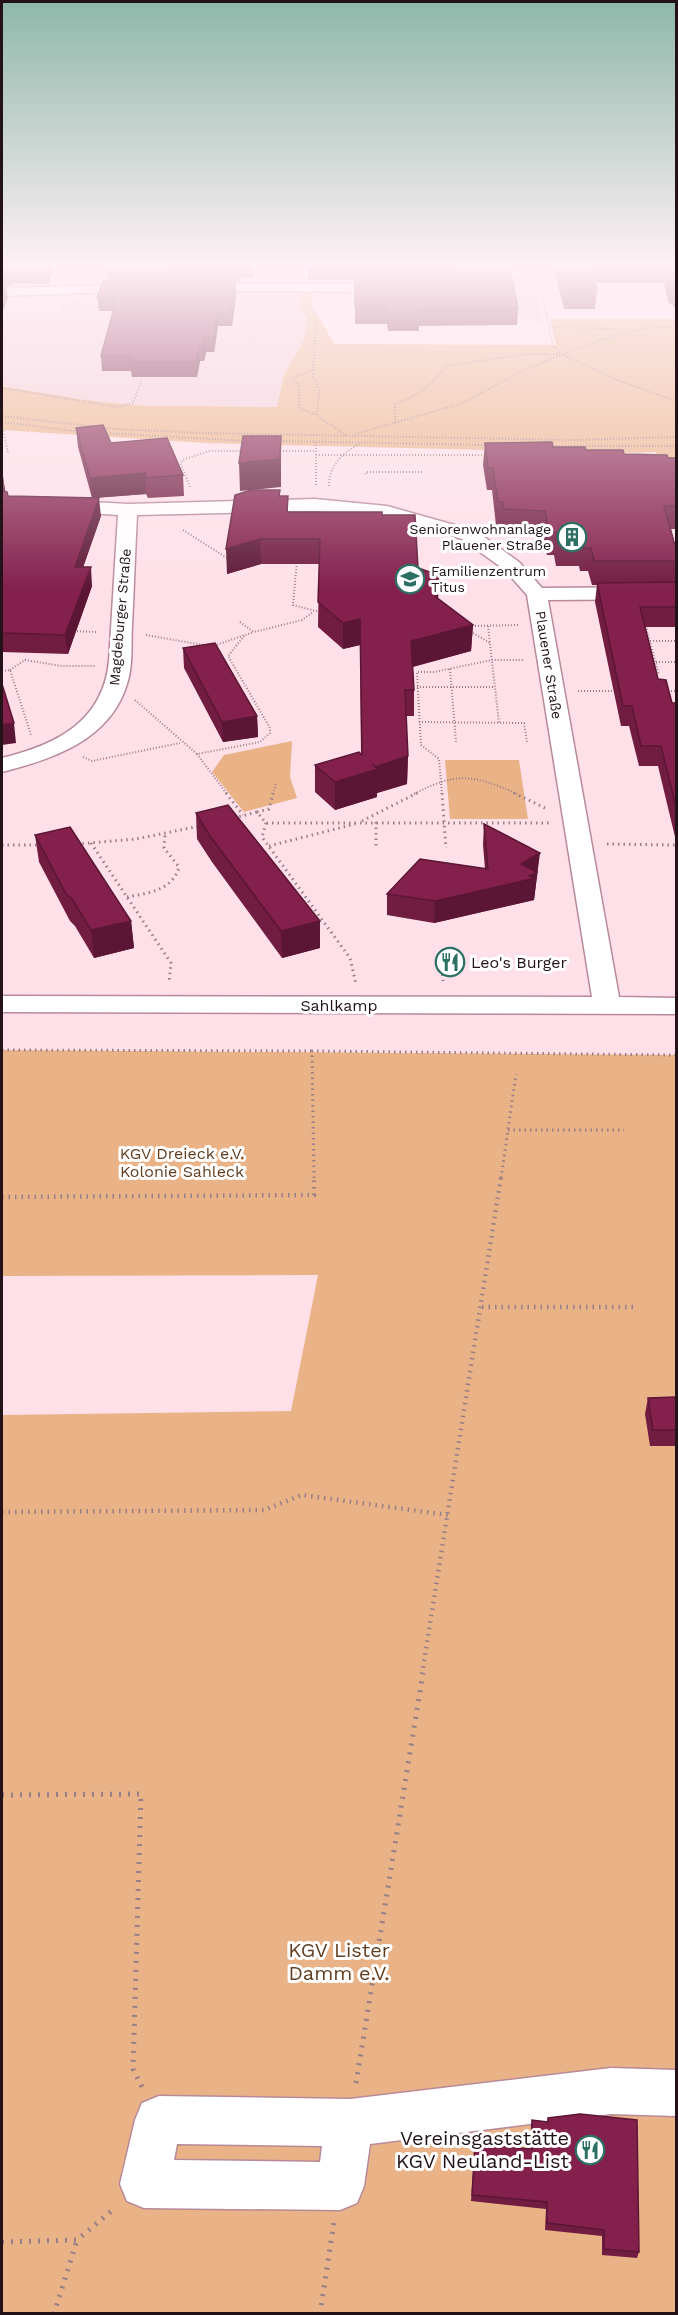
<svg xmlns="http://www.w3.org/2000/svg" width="678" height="2315" viewBox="0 0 678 2315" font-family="'Work Sans',sans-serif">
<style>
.built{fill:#f1ced8}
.green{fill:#eab287}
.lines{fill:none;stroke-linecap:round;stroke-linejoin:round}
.minor-casing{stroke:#b88a98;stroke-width:3}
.path-far3{stroke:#987f86;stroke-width:2;stroke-dasharray:1 2;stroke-linecap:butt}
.path-far2{stroke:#987f86;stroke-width:3;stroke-dasharray:1.5 4;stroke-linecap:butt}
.path-far1{stroke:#987f86;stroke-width:4.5;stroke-dasharray:1.5 5;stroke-linecap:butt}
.path{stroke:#987f86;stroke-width:5;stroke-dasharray:2 7;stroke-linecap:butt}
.minor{fill:#fff;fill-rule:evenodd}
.wall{fill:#711c41}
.shaded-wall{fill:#5c1635}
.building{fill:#83204c;stroke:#5c1635;stroke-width:1.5}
.labels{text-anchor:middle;stroke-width:6;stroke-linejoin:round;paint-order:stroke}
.far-poi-label{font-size:14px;fill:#231217;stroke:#fff;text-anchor:end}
.far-street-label{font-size:14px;fill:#231217;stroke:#fff}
.poi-label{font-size:16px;fill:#231217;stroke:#fff;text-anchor:start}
.street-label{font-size:16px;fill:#231217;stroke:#fff}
.park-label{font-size:16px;fill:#623e20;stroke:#fff}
.near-park-label{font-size:20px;fill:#623e20;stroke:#fff}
.near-poi-label{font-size:20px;fill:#231217;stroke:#fff;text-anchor:end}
</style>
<rect width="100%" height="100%" fill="#ffe0e9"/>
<path class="built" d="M497,274L535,282L544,323H534L532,318H487Z
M187,292H299L300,310L307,316L304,340L284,375L278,407L146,406L86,400L2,385V309L3,311H60L63,304H72L73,300H78V304H148Z"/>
<path class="green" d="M299,292H313L310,307L318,315L334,344L556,345L550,319H676V468L661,465L656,452L611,453L206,443L2,430V386L86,400L146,406L277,407L284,375L304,340L307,316L300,310Z
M292,741L290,777L297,798L244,812L212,772L224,755Z
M445,760H519L528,819H450Z
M2,1050L676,1055V2313H2V1415L291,1411L318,1275L2,1276Z"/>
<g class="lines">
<g class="minor-casing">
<path id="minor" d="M142,284L147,285L149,288L147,291L2,296V288Z
M196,284H394L401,288L394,292L191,291L189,288L191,285Z
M2,497L128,504L315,499L387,506L476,531L519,562L542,588L676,587V599L548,600L619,997L676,998V1014L2,1012V996L592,997L527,595L505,570L462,539L386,517L315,511L137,515C135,552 134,589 132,625C131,645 133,666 127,684C110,740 53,759 2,772V758C56,745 103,722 109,661L118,515L2,507Z
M611,2068L676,2070V2116L611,2114L370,2144L364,2186L357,2203L340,2210L144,2208L127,2201L120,2184L135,2120L142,2103L159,2096L350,2099ZM177,2144L322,2146L320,2162L174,2160Z"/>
</g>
<path class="path-far3" d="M507,275L539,280L553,345L561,354
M311,305L316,317L313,376L319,389L317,416L346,435
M550,327L613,329L623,332
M314,369L293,378L299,385V408L317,415
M2,388L117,407L133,403L142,379
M2,416L116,429L203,433L573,440L676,437
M2,422L81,432
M395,423V404C416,396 433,386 445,366L526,354H561L617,380L676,401
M2,425L8,453
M104,433L246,441
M355,434L460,404L526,369L600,340L645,328L676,327
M277,441L489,445
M316,442V486
M550,446H676
M277,451H316
M316,455H489
M366,474V472H423
M329,486C329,464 343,453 361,443
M190,487L181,464L182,460L210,451H243
M183,530L230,560
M297,560L293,605L320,612
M240,622L254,632L302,620L313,612
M645,623L659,675
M469,626L519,625
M488,626L499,723
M468,630L490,643
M71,631L97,632
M146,635L203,645H216L254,632
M650,641H676
M656,662H676
M450,669L456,742
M10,670L25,660L62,666H95
M2,671L10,670L31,735
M417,687H495
M578,691H616
M665,691H676
M135,700L197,754L260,742L270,733V728L228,656L245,635
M419,722L524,723L527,742
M197,754L227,794
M83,757L92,761L180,743
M273,794L276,783
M414,794C456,772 473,774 517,794
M442,794L439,759L421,745L417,672H434L492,660H523"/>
<path class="path-far2" d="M226,793L243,815
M442,793L446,848
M514,793L547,809
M257,812L269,809L273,793
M234,818L257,812L266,823H551
M362,821L417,793
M376,822V848
M266,823L262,837L350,958L356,984
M91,843L171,963L169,983
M77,844L136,839L200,826
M607,844L676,845
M2,845H40
M269,846L355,824
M127,897C148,893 172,891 179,867L164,848L165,834
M442,969L443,981
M2,1050L312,1051
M508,1130H624
M314,1178L312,1051L676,1055
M501,1178L516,1074"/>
<path class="path-far1" d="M2,1197L314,1195V1177
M482,1307H634
M2,1512L264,1510L302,1495L448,1515
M422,1674L501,1177"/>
<path class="path" d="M2,1795L141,1794L133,2069L143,2089
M356,2083L423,1673
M2,2242L77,2240L115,2208
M54,2314L77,2240
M320,2314L334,2222"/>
<use href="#minor" class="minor"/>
</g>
<path class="wall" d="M2,266H55L48,284L14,283L13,285L6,286L8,298Z
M108,266H254L253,278H241V281L235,282L236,295L232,326H218L214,352H206L204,361H200L197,377H132L131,371H102L101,356L113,311H99L97,297L108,281L107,271Z
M308,266H501L518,308L517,325L419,326V331H388L387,324H355V280H308Z
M553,266H676V308L668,302L664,283H595L597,289L595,309H564Z
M76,428L183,475L184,496L148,498L146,494L95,498L101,516L83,567L92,586L68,654L2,652V469L5,492L8,496L92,498L78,447Z
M485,443L553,447L624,454L676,458V529H671L676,549V627H645L658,679L672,703H676V841L658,766H639L629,726H621L595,602L597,585H592L588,571H580L579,566H556L554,555H547L543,534L503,532L502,525H496L492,490H487L483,465Z
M280,496H288V512L382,515L418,568L439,575L438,599L473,625L471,651L413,667L414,690V716H406L408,756L407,784L377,793V797L335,810L315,792V765L361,754L360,645L343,649L318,627L319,564H261L227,574Z
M183,648L257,716L258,737L223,742L184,668Z
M196,813L320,948L282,958L212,862L197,839Z
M484,824L538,875H537L534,900L434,923L387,915V894L485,869L483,845Z
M35,835L131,921L134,948L94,958L75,926L70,921L39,862Z
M676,1397V1446H650L645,1414L648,1398Z
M548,2118L639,2252L637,2258L602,2255V2236L545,2230L546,2209L471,2201L475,2144L531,2149V2127L532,2120L547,2122Z"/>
<path class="shaded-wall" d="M49,266H55L48,284L46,272Z
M241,266V281L237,282V270Z
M381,266H462L433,276L378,283V267Z
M12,271L14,283L13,285L6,286L8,298L2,313V274Z
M235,281L236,295L232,326L231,312Z
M217,312L218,326L214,352L213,338Z
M205,338L206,352L204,361L203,347Z
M199,347L200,361L197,377L196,362Z
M281,436V487L240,491L239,463Z
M145,473L146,494L92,498L90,478Z
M3,477L6,495L2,496V478Z
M99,498L101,516L77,585L75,567Z
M260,539L261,564L227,574L226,549Z
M91,567L92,586L68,654L65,635Z
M439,575L438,600L436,597Z
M360,619V645L343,649V623Z
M473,625L471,651L411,667V641Z
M257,716L258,737L223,742L222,722Z
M14,723L16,743L2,745V725Z
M408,756L407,784L377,793V797L335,810V782L375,767Z
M540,853L534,900L434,923L435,901L521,864Z
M131,921L134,948L94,958L91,930Z
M320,921V948L282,958L281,931Z"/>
<path class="building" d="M2,266H49L46,272L12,271L11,273L2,274Z
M108,266H241L240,269L237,270L107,271Z
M455,266H501V268H510L518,308L419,309V314H388L387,307H355V279H378L437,272Z
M559,266H590L597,289H565Z
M667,266H676V286L671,282Z
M103,281H235L231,312H217L213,338H205L203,347H199L196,362H131L132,356H101L117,297H97Z
M2,286H6L2,297Z
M103,425L111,443L167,438L183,475L146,478L145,473L90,478L76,428Z
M243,436H281L280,459L239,463Z
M552,442L553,447H585L586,450H623L624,454L667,455L668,458H676V506H664L676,549V561H594L591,548H582L581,543H558L556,532H549L545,511L504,509L503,502H498L493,468H488L485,443Z
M251,490H280L279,496H288L287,512H382V515H415L418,568L439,575L436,597L473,625L411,641L414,690H405L408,756L375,767L372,764L378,769L335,782L315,765L359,752L362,755L360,619L343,623L318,602L320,539H260L226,549L235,495Z
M2,491L7,492L8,496L99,498L75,567H91L65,635L2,633Z
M676,582V607H640L658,679L666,680L672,703H676V807L661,746H641L632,706H623L597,583Z
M215,643L257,716L222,722L183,648Z
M2,684L14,723L2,725Z
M228,805L320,921L281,931L210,836L196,813Z
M484,824L540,853L521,864L537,872L529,876L536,878L435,901L387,894L420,859L488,869Z
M70,827L131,921L91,930L72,899L66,894L35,835Z
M676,1397V1430H653L648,1398Z
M580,2114L637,2120L639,2252L604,2249V2230L547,2223V2202L472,2195L475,2144L532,2149V2120L548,2122V2118Z"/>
<linearGradient id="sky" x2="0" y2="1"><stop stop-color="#8eb7aa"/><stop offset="0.45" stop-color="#fff1f5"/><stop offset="1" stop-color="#fff1f5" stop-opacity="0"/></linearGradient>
<rect width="678" height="590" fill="url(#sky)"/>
<defs>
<g id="building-ring" transform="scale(1.5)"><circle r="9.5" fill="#fff" stroke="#2c7063" stroke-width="1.5"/><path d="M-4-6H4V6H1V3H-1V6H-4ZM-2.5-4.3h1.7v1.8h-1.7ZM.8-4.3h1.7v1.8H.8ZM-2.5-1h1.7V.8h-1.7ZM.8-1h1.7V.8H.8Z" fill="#2c7063"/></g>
<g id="school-ring" transform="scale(1.5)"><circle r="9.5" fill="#fff" stroke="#2c7063" stroke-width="1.5"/><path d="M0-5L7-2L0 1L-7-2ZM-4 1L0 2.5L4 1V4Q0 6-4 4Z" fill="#2c7063"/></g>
<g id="restaurant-ring" transform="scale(1.5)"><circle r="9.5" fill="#fff" stroke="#2c7063" stroke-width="1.5"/><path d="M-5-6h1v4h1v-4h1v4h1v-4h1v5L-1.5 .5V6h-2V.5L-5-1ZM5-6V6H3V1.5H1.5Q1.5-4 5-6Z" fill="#2c7063"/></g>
</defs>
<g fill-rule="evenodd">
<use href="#building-ring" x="572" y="537"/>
<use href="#school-ring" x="410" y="579"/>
<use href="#restaurant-ring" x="450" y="962"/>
<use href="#restaurant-ring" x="590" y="2150"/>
</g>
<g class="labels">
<g class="far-poi-label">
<text x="551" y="534">Seniorenwohnanlage<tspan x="551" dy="16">Plauener Straße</tspan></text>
<text x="431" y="576" text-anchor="start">Familienzentrum<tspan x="431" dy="16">Titus</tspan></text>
</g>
<g class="far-street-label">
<text transform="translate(120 617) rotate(-85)" y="5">Magdeburger Straße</text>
<text transform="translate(549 665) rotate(81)" y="5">Plauener Straße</text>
</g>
<g class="poi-label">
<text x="471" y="968">Leo's Burger</text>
</g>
<g class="street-label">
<text x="339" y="1011">Sahlkamp</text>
</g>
<g class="park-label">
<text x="182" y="1159">KGV Dreieck e.V.<tspan x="182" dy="18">Kolonie Sahleck</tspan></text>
</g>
<g class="near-park-label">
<text x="339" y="1957">KGV Lister<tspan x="339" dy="23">Damm e.V.</tspan></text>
</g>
<g class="near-poi-label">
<text x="569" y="2145">Vereinsgaststätte<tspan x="569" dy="23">KGV Neuland-List</tspan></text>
</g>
</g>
<rect width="678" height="2315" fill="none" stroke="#231217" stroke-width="6"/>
</svg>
